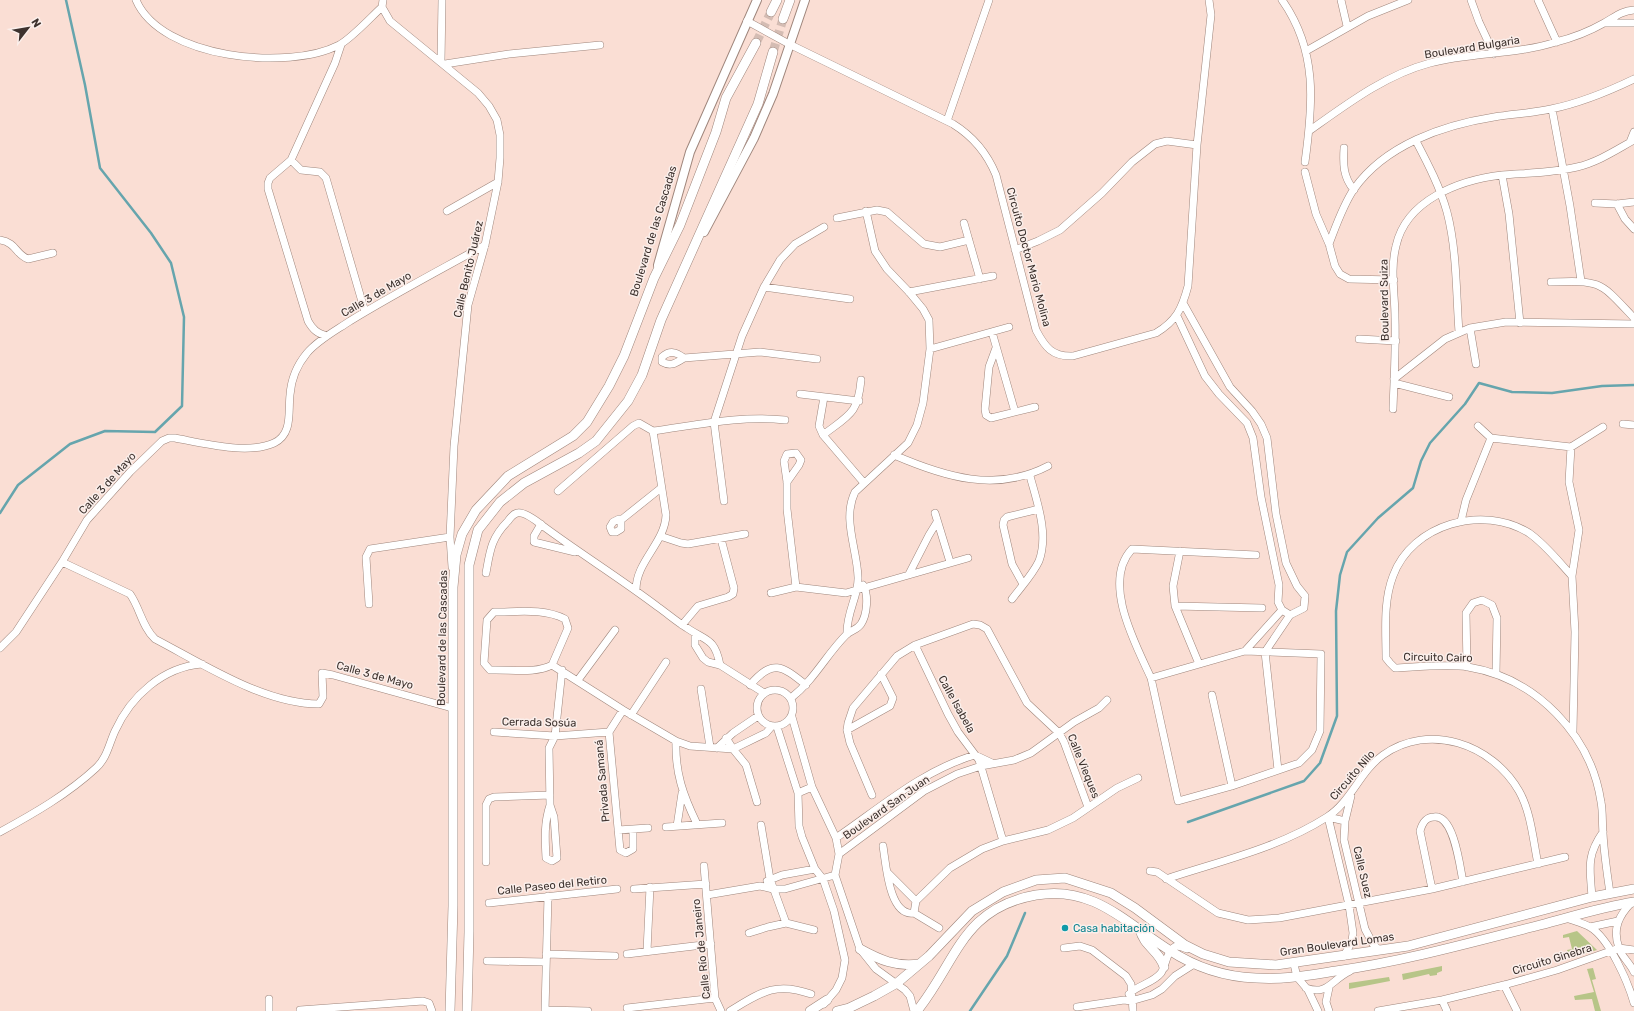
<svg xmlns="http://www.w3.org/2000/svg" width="1634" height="1011" viewBox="0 0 1634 1011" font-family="Rubik,sans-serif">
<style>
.green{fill:#b7c588}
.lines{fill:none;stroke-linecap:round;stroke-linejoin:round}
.stream{stroke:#66a5ad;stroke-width:2.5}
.secondary-tunnel{stroke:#d4bcb3;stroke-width:9;stroke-dasharray:9 4.5;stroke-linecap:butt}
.minor-casing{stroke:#9f867c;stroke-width:8}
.tertiary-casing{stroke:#9f867c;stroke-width:10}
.secondary-casing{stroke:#9f867c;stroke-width:10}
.minor{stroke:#fff;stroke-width:7}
.tertiary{stroke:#fff;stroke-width:8}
.secondary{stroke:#fff;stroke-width:9}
.culture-dot{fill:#0f9aa8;stroke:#fbefeb;stroke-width:1.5}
.labels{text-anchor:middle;stroke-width:3;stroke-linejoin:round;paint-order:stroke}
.street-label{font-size:11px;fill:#3d322e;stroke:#fbefeb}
.culture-label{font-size:11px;fill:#0d838f;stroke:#fbefeb;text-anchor:start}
</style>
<rect width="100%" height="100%" fill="#faded4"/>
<path class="green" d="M1577,931L1597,950L1570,958L1567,950L1572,949L1569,937L1563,938V935Z
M1442,966V971L1437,973V975L1430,976L1429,974L1403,980L1402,974Z
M1593,968L1596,979L1592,980L1601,1011H1595L1592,999L1575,1000L1574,996L1594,992L1587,969Z
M1389,977L1390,981L1349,989V983Z"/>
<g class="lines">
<path class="stream" d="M0,513L18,485L70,444L105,431L155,432L182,406L184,317L171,263L151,233L100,168L85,85L66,0
M1188,822L1304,781L1320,763L1337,716L1336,611L1340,575L1347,552L1378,518L1413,488L1421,461L1430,443L1465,404L1479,383L1512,392L1552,393L1602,386L1634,385
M970,1011L1007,956L1025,913"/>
<path class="secondary-tunnel" d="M756,43L771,12
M773,52L783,19"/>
<g class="minor-casing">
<path id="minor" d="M136,0C161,59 289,71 339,45C351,39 371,17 382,7
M383,0L382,7L390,21L478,93L489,106L497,120L500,135V158L498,182L485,245L468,305L454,446L450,537L452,567
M1282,0C1318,51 1313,104 1305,162
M1341,0L1347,26
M1471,0L1479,22L1494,54
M1538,0L1557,42
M747,21L789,44L953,124C974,137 987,153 996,175L1036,330C1045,347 1052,357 1073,356L1156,333C1176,321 1182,309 1188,286L1197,145L1211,15L1209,0
M1605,23H1634
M1306,51L1368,16L1408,0
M441,61L442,0
M445,64L509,54L600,45
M1552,109L1570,206L1581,281
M947,121L989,0
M1309,131C1347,104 1385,75 1430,63C1471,52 1515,55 1556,42C1572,38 1590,31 1604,23C1615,17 1621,11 1634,10
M1416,141C1428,164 1440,187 1447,212C1457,250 1456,292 1459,332
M1630,142L1634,132
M1344,148C1343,164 1343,177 1354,190
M291,160L301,170L320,172L326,178L365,312
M1305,172L1316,214L1329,244L1335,266L1340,274L1349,279L1394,280
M1502,175L1509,214L1520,323
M1595,203L1617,204L1634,202
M1617,204L1625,219L1634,229
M447,211L498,182
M837,218L877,210L887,212L924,244L940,247L969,240
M964,223L980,279
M0,240C17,243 15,254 28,259L53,253
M1329,244C1336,226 1343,205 1354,189C1385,145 1443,125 1494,117C1513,114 1532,113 1551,109C1580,103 1607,92 1634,79
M1015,250L1038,241L1060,230L1102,193L1132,162L1155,144L1167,141L1197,145
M1551,282C1602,280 1600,282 1634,318
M764,287L850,299
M909,292L993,276
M1177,316L1205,376L1219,394L1247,423L1253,438L1261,497L1279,585L1278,602L1282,610L1290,615L1304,608L1305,596L1297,586L1286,563L1276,514L1267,438L1261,424L1252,411L1230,387L1183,303
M1470,328L1476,364
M992,332L1015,412
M327,336C317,333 313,330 308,321L268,189V183L270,178L291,160L335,63L341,45
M1359,339L1396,341
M996,348L989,367L985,409L986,415L991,418L1035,407
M930,349L1009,327
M684,358C676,352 670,350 662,357V362C671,367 676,363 684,358L760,352L817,359
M1394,379L1445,339L1470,328L1506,322L1634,324
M1394,383L1449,397
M800,394L859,401
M824,397L819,426L823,435L864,483
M1393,409C1394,379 1396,349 1395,318C1395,295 1390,269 1396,246C1406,200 1459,180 1502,175C1527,173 1552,173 1577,167C1598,162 1616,150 1634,140
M1623,424L1634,425
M1478,426L1491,438L1571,447L1603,427
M653,431C697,425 741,415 785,420
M823,435C849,415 858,414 861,380
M1571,447L1569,482L1579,530L1572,576
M894,455C945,477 996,493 1048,466
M787,482L799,465L801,460L796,453L787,454L784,461L787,482V509L796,587
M558,491L633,426L639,423L653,431
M724,501L714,422L742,336L764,287L780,260L795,244L824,227
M935,513L950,562
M621,520V529L616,532H612L610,527L613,522L619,519L621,520L661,488
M1461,521L1466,500L1491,438
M541,524L534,536V542L575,552
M660,536L681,543L688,544L745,534
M1180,551L1173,586L1175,606L1199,664
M62,562L130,594C140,608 142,627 155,639C203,664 264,704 319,704L323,697L322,673L333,675L452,708
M486,573C490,551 491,538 508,521C510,518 513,514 517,513C524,511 538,522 543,526C581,554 621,579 658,607C668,614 677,622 687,628C706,641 715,638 720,665
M909,574L929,535L937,522
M1023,584L1012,564L1003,525L1004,520L1007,517L1039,509
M636,590C636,561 665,543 666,515L653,431
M771,593L796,587L846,593L968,558
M1012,599C1021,587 1033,574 1039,561C1049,534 1037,502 1030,476
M369,604L366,557L370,549L450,537
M1175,606L1262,608
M494,612C518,612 543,608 565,619L568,628L552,665C535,674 510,669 490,670L484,663L487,620Z
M682,625L698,606L728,597L733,594L734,588L721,539
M695,634V645L703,658L708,662L720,665L764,693
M847,634C846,613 859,595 858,577C857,548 842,519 855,492L908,443L917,425L923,403L930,349L929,320L923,309L909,292L887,269L875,251L866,211
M915,645L948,714L958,732L979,760L1003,841
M0,648L16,632L62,562L87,520L130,472L162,441L169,438H175C202,443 248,455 274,443C293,434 288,412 290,395C291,380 297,365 307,353C318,340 335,331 350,321C394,294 440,270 485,245
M1245,651L1321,654L1320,731L1312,750L1299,763L1232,786L1178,801L1151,678L1245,651L1282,610
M552,665L623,710L676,741L690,746L733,749L766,733L772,726
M1467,667L1466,613L1473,603L1482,600L1492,605L1497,618L1496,674
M1151,678C1136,645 1101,582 1132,549L1256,555
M578,680L615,630
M750,685C773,659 781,665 806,685
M701,689L710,747
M757 708a18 18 0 1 1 36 0a18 18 0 1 1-36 0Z
M1212,695L1232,786
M791,698C815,679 826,655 846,635C851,630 857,630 861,624C867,615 869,595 863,585
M623,710L609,732L620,850L626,853L633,849V829
M631,715L666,662
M792,717L812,787L836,838L839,854L835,875L860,949L876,969L905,990L910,996L914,1011
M777,727L798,793L799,826L802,837L815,869L823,879L834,911L845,960L842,978L836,990L824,1004
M847,730L890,706L893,698L881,674
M1573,731L1575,632L1572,576C1559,562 1545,544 1529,533C1483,504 1412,524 1393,576C1383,602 1386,631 1386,658L1390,663L1395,668C1416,667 1449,664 1468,667C1536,678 1591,735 1601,802C1603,812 1602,823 1603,833C1604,853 1607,873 1610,893
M494,732L555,736L609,732
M726,738L733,749L746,765L757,802
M676,741C675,773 683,795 697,824
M717,748L733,733L758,716
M1278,770L1265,652L1290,615
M798,793L812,787
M872,795L850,743L847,730L848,723L853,708L897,656L915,645L973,624L980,625L987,629L1027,703L1059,733L1064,742L1088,807
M1351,796L1345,821L1344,840L1365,929L1373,944L1379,950
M550,805C544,823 545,839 546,858L552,861L557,858L554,817L550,805L549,748L555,736L562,670
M1328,817L1349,905L1353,933L1352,941L1344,956
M1328,817L1345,821
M761,825L770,879L786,923
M677,826L682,793
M666,827L722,823
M618,830L648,828
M0,832C33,814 68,794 96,768C107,758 109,744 115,731C131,696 163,667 202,664
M836,838C880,808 923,770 975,755L992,763
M883,846C886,864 889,917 914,913L939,928
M839,854L924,791L957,774L981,766L1014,760L1031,753L1074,722L1099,708L1107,700
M486,862V805L489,799L494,797L550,795
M704,866L715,998L721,1011
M1150,871L1157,872L1218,913L1248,920L1279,918L1432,889L1565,857
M888,873L916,901
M1166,879C1220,861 1279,848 1327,817C1351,802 1360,771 1383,755C1429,722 1492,744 1519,791C1531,812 1533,840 1538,864
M767,881L782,875L815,869
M634,889L706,884
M1432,889L1420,831C1422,824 1425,817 1434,817C1454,814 1460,867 1463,882
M707,895L760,886L773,889H785L835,875
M1592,897C1590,869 1586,856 1603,832
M1632,902C1619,915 1612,929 1619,948C1621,956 1630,963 1634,972
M489,903L617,889
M914,913L916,901L950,868L982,849L1003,841L1048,830L1073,818L1117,788L1138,778
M1567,918C1574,921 1583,923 1590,927C1609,938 1628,982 1634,1003
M1590,927L1618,921
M749,933L768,927L786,923L814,930
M1064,948L1080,946L1092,950L1126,976L1131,984L1133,1011
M647,951L650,887
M546,954L615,956
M627,954L711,944
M487,961L546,962
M1294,964L1297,977L1308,990L1318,1011
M1504,985L1517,1011
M1306,988C1328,996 1332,979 1350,971
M1129,994C1138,985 1153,983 1161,973C1166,966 1166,953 1173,948C1177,944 1182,947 1187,949
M1442,1000L1447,1011
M1077,1007L1124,1000L1131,1001L1152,995L1162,989L1175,976L1194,964
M627,1008L715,998
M300,1010L423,1001L429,1003L432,1011
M545,1010L588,1011
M269,1011V999
M545,1011L548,896
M730,1011C760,993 775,981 811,994
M1329,1011L1326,1002L1329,988
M1378,1011L1442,1000L1504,985L1557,970L1619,948L1634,950"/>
</g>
<g class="tertiary-casing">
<path id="tertiary" d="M704,232L754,138L773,94L805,0
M658,265L690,152L757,0"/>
</g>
<g class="secondary-casing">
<path id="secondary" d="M771,12L777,0
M783,19L790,0
M1140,929C1143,946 1160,951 1164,967
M860,949C880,960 896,967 919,964
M450,1011L453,906V587L456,555L462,534L476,510L508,476L573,436L587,422L609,386L624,356L654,278L680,225L716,132L726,98L756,43
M467,1011L469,932V565L478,530L500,502L524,483L579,453L596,441L628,401L642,375L661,320L758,104L773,52
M810,1011L827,1000
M837,1011L849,1008L874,996L897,983L929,956L972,911L1003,892L1036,880L1065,878L1111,893L1135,908L1185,945L1203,954L1229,962L1276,965L1408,946L1592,897L1634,889
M917,1011C957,961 962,908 1036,895C1093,885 1126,923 1169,950C1195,967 1226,977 1256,978C1284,980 1310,975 1336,971C1405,961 1473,942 1540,925C1571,917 1602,907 1634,902"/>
</g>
<use href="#minor" class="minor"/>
<use href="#tertiary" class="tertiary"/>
<use href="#secondary" class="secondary"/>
</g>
<circle class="culture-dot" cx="1065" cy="928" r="4"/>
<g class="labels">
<g class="street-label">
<text transform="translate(1472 47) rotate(-9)" y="4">Boulevard Bulgaria</text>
<text transform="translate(653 231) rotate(-73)" y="4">Boulevard de las Cascadas</text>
<text transform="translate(1029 257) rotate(75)" y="4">Circuito Doctor Mario Molina</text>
<text transform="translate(468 269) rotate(-77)" y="4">Calle Benito Juárez</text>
<text transform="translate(376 294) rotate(-30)" y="4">Calle 3 de Mayo</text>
<text transform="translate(1384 300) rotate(-91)" y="4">Boulevard Suiza</text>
<text transform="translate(107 483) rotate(-48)" y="4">Calle 3 de Mayo</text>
<text transform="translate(442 638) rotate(-89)" y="4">Boulevard de las Cascadas</text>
<text transform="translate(1438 657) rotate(1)" y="4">Circuito Cairo</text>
<text transform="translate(375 675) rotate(15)" y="4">Calle 3 de Mayo</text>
<text transform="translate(957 704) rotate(61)" y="4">Calle Isabela</text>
<text transform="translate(539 722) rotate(1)" y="4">Cerrada Sosúa</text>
<text transform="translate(1084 766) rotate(68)" y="4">Calle Vieques</text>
<text transform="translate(1352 775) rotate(-49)" y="4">Circuito Nilo</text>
<text transform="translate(602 781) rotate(-95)" y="4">Privada Samaná</text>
<text transform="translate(886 807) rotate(-35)" y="4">Boulevard San Juan</text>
<text transform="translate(1363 872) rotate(77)" y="4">Calle Suez</text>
<text transform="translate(552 885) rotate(-6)" y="4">Calle Paseo del Retiro</text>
<text transform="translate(1337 944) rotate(-8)" y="4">Gran Boulevard Lomas</text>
<text transform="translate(701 949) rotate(-96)" y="4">Calle Río de Janeiro</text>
<text transform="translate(1552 959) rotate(-17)" y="4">Circuito Ginebra</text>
</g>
<g class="culture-label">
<text x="1073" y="932">Casa habitación</text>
</g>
</g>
<g transform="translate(28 28) rotate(59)" stroke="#fbefeb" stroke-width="3" paint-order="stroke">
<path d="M0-3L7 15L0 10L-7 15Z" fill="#3d322e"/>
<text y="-6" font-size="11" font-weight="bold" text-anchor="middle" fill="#3d322e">N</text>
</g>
</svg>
